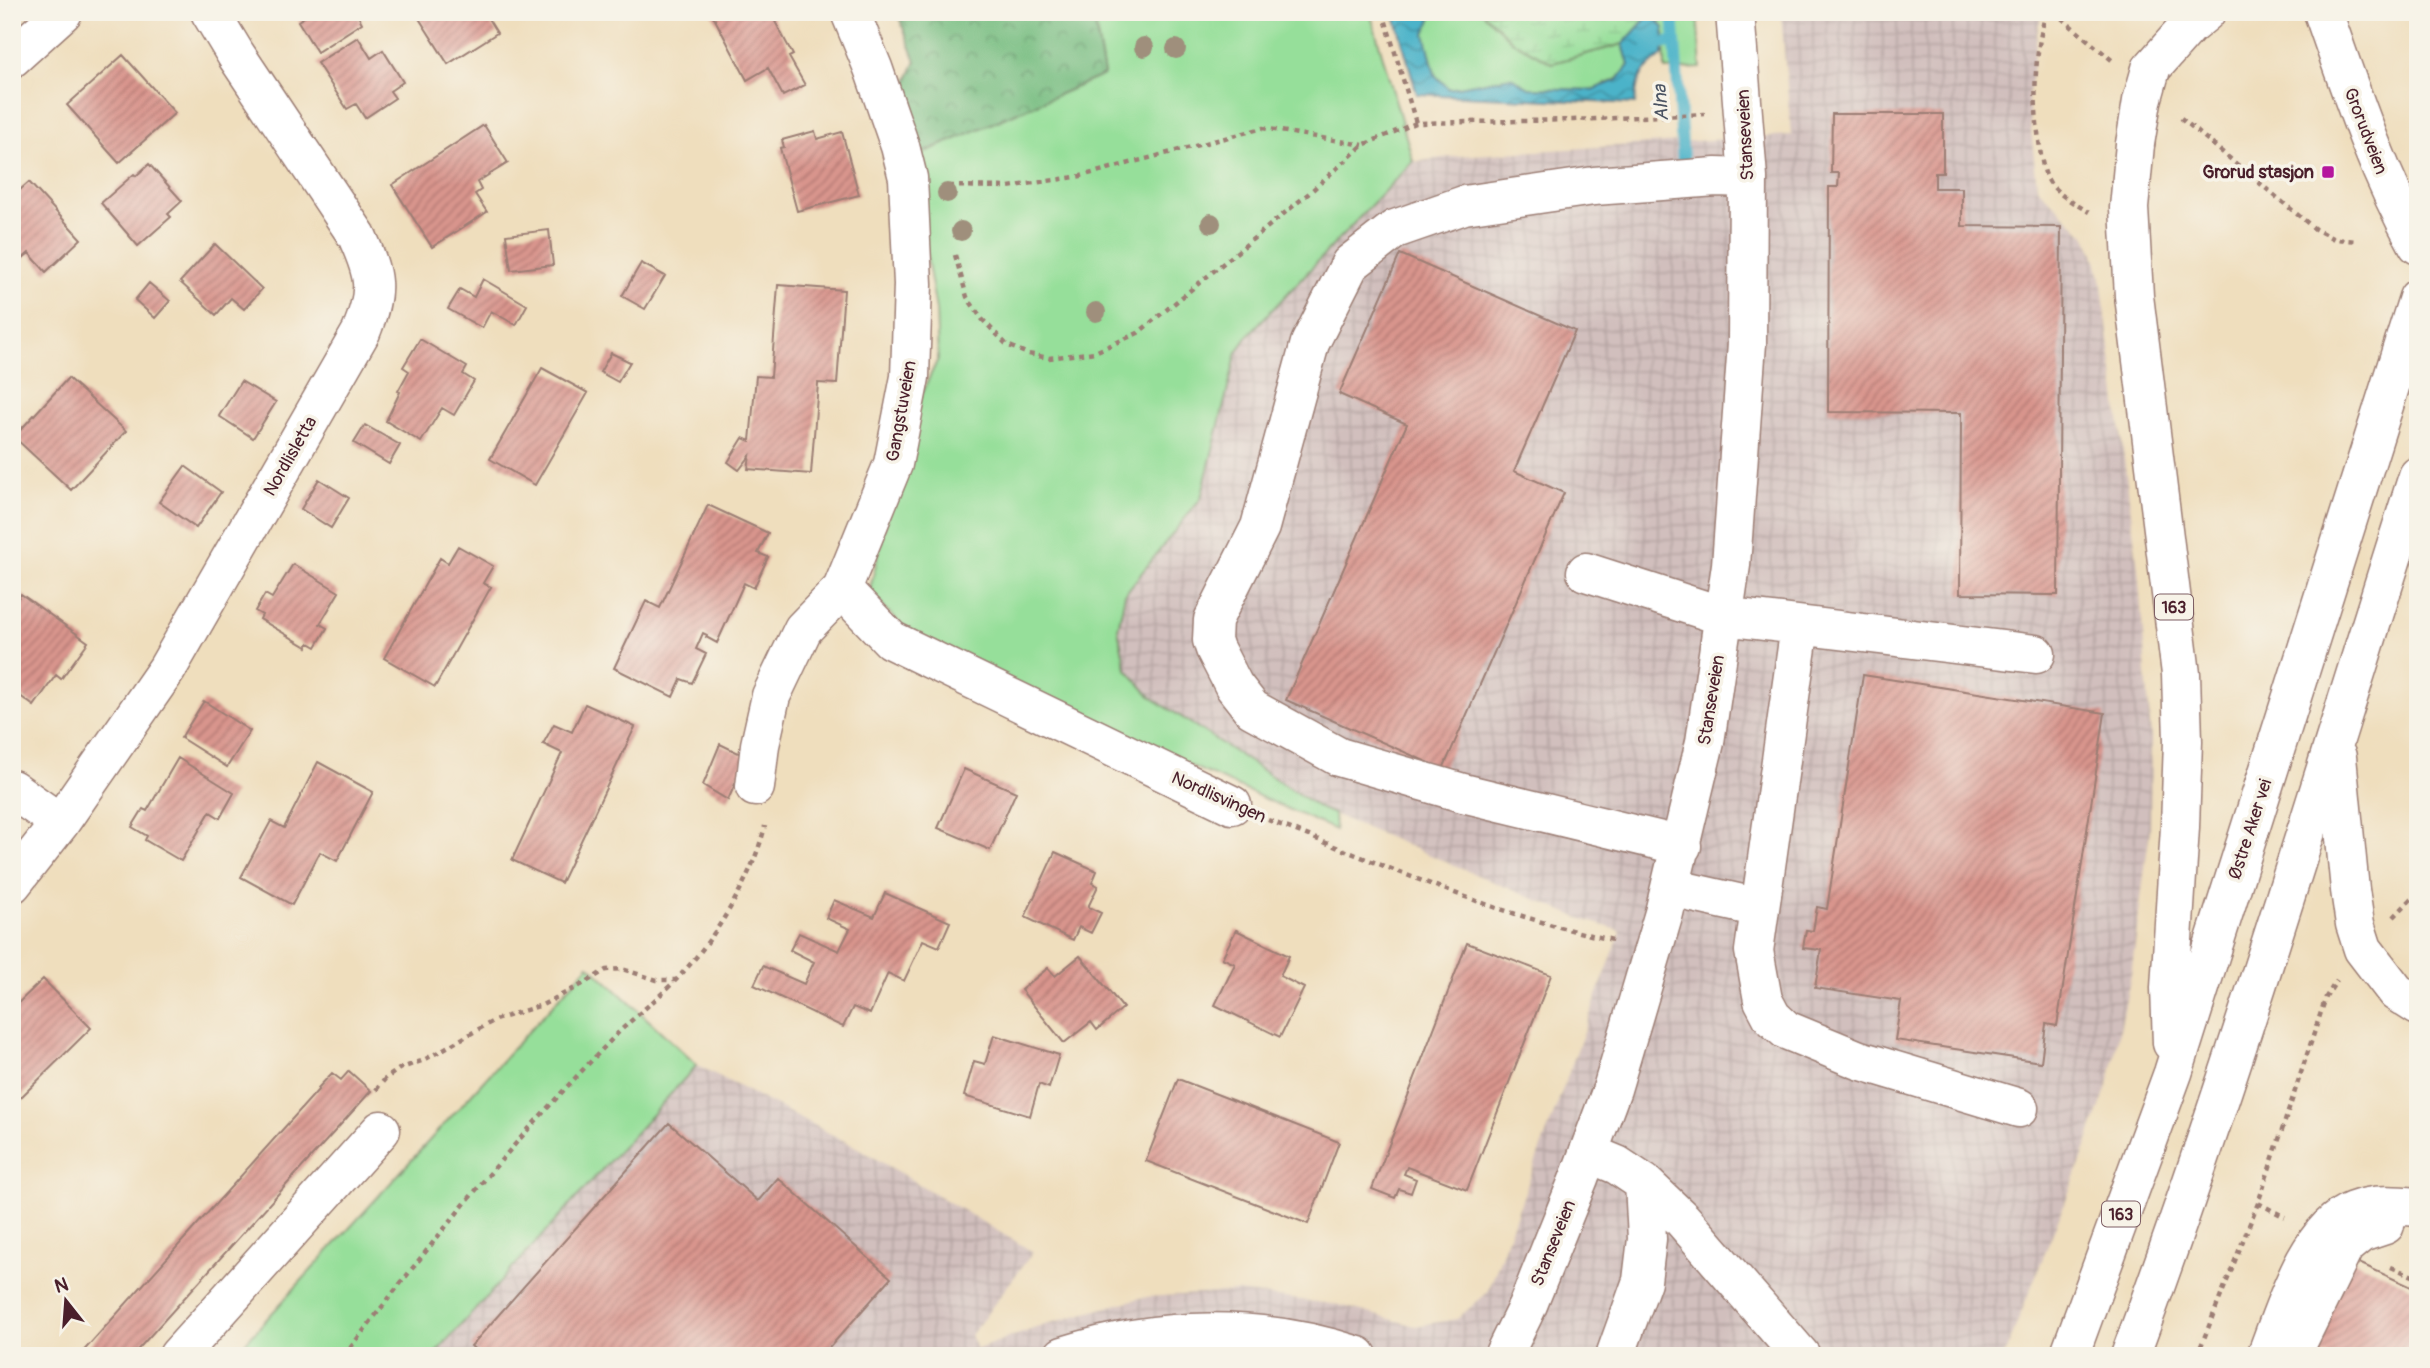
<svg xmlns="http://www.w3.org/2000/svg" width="2430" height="1368" viewBox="0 0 2430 1368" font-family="Pangolin,sans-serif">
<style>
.industrial{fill:url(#industrial-grid)}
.green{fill:#96df9a;stroke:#707f62;stroke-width:2}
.forest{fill:url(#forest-crowns);stroke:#616e56;stroke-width:2}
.wetland{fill:url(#wetland-marsh);stroke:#707f62;stroke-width:2}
.water{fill:url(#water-waves);stroke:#4a697a;stroke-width:2}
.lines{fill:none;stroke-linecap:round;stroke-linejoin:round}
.stream{stroke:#4bb3c9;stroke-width:12}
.building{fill:url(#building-hatch)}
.minor-casing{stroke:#9c7e74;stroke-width:41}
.highway-casing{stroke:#9c7e74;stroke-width:41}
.path{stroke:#9c7e74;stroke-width:4.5;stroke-dasharray:5 5;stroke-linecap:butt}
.minor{stroke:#fff;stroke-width:38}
.highway{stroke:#fff;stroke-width:38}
.highway-bridge-casing{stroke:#9c7e74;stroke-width:41;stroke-linecap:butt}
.highway-bridge{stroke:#fff;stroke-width:38}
.tree{fill:#9f8f7c}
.poi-dot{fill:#b5179e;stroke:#f7f3e8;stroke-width:2.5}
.labels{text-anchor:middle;stroke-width:7;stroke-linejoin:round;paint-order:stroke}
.shield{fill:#f7f3e8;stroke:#7e5f64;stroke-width:2}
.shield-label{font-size:16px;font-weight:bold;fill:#4a1f2b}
.street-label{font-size:18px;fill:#4a1f2b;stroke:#f7f3e8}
.poi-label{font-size:18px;font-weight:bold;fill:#4a1f2b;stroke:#f7f3e8;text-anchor:end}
.water-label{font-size:19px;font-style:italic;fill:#4a5362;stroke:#f7f3e8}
</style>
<defs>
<pattern id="industrial-grid" width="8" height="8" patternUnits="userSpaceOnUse" patternTransform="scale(1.75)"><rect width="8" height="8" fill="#d1bfbd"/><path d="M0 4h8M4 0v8" fill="none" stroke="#b5a4a3"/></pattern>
<pattern id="forest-crowns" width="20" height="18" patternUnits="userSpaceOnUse" patternTransform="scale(1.75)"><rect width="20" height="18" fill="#78be82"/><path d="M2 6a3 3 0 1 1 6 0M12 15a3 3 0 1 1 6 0" fill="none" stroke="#649a6b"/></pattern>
<pattern id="wetland-marsh" width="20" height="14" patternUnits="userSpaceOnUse" patternTransform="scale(1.75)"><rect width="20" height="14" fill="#96df9a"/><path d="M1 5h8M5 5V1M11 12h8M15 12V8" fill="none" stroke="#83bf85"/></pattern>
<pattern id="water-waves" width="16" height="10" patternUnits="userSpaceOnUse" patternTransform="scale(1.75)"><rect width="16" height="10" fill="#4bb3c9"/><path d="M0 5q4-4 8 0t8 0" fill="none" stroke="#4091a3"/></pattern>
<pattern id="building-hatch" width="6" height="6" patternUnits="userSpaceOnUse" patternTransform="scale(1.75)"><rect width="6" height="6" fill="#d9958d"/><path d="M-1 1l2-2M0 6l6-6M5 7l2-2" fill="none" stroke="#b27973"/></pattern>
</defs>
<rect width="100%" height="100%" fill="#f7f3e8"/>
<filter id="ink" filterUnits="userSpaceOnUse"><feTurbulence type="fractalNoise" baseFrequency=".0143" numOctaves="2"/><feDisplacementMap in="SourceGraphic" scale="14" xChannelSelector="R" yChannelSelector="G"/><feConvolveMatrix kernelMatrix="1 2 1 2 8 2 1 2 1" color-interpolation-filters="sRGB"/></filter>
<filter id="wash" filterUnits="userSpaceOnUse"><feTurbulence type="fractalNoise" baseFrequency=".00686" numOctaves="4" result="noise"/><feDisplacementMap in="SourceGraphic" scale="28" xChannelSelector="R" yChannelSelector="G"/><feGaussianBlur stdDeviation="1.57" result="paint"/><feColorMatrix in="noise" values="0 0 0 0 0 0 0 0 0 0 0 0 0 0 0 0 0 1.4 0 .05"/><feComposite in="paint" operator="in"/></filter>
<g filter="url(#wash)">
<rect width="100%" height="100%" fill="#efdebd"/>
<path class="industrial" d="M1781,12H2043L2038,27L2028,101L2037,187L2085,235L2093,250L2101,278L2138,568L2151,738L2150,829L2131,975L2110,1078L2079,1167L2004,1356H433L697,1065L858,1148L1033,1252L971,1335L977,1349L1050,1323L1144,1297L1237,1292L1340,1305L1415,1326L1457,1319L1488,1292L1621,931L1579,918L1321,809L1151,697L1126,668L1118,629L1125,594L1201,498L1237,352L1251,332L1413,162L1458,156L1791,135Z"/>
<path class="green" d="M1093,12H1226C1234,18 1253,18 1260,12H1370L1413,161L1251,332L1237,352L1201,498L1125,594L1118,629L1126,668L1151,697L1321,809L1334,814L1335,830L996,679L913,636L869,593L889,509L922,393L938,359L936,310L918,205L916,156L1104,75Z
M1434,12H1482L1512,41L1552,63L1623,44L1629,65L1618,79L1592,90L1529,88L1511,77L1449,89L1435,75L1424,33Z
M1650,12H1697L1701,68L1665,70L1664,28Z
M589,965L697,1065L433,1356H233Z"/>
<path class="forest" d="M897,12H1093L1104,75L916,156L899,100L916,61Z"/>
<path class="wetland" d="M1482,12H1650L1651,13L1623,44L1552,63L1512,41Z"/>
<path class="water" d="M1394,12H1434L1425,33L1435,75L1449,89L1511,77L1529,88L1592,90L1618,80L1629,65L1623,44L1651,13L1664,28L1663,55C1642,71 1636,77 1635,104L1417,94Z"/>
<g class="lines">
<path class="stream" d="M1673,12L1683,161
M1648,47L1675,41"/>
</g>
<g id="blocks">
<path class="building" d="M312,12H356L362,23L317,52L298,21Z
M415,12H484L497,33L448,64Z
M711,12H770L793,55L789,57L805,85L783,96L768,68L747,80Z
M358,37L371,58L383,50L403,82L390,91L395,98L365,118L356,104L347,109L317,63Z
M123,55L175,113L119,163L67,105Z
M1832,114H1943V173H1935V188H1962V226L2061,227L2058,595L1960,594L1961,413L1828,412L1829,187H1838L1839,173H1831Z
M484,125L508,163L477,182L481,190L475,194L487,212L432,247L392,185Z
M815,131L817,139L842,132L859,195L797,211L780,148L784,147L782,140Z
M149,164L182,201L168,214L171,217L138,246L101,203L134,174L136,176Z
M29,182L81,239L46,272L29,253L14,266L12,264V197Z
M549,230L553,265L511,270L506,235Z
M215,244L262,289L244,309L231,298L216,315L180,282Z
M1400,254L1575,331L1514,471L1564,493L1443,769L1286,700L1407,424L1339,394Z
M641,263L665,276L645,309L622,296Z
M483,279L527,305L516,325L491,311L482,328L448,309L460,289L474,297Z
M149,283L170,301L155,318L135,300Z
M778,285L844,290L837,384L818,383L811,474L748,469L750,456L739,470L728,462L743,438L750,441L756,376L771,377Z
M420,339L467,367L463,374L474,381L454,415L442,408L421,442L386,421L400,392L398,391L409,371L403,367Z
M611,353L630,362L618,382L600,372Z
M542,368L588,393L535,485L490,459Z
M68,378L126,431L71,490L14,437Z
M241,381L276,402L253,438L219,416Z
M365,425L400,445L389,464L354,443Z
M185,466L221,492L196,528L159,502Z
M319,479L349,498L331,528L301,509Z
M708,505L768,533L758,553L768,557L754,588L744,583L717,643L706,637L707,635L703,633L696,649L706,654L692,683L681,679L673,697L614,668L646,601L660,608Z
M458,546L493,566L483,583L491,587L435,687L384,658L440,558L448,563Z
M293,564L339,592L320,624L327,628L316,647L309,643L307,647L260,619L262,615L255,611L265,594L272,598Z
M21,594L88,642L61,679L56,675L34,706L12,690V606Z
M1863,675L2105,713L2057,1026L2046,1024L2041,1062L1895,1040L1901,1001L1815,988L1821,950L1803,948L1806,930L1813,931L1817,907L1827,909Z
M204,701L250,731L227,767L181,738Z
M585,704L635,727L561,883L512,860L562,753L543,744L554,724L572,732Z
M720,744L747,757L728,800L703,785Z
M178,758L234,793L220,818L210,812L181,861L145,840L147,836L132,827L143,809L147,811Z
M318,762L373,792L337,861L320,852L292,905L241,877L271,821L284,828Z
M964,769L1016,792L990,850L938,828Z
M1055,852L1097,871L1092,883L1098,886L1088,907L1101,913L1091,933L1079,927L1073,940L1025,917Z
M885,893L950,922L939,947L923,940L904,981L888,973L870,1014L853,1007L843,1027L754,985L763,966L804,984L814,962L790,950L799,933L839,951L850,929L826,918L834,900L874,917Z
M1236,930L1289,956L1280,976L1304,988L1280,1037L1215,1005L1235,964L1222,958Z
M1467,943L1551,975L1467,1190L1407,1167L1404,1174L1416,1179L1411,1193L1399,1189L1395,1198L1372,1189Z
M1080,956L1123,1008L1097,1030L1091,1022L1064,1043L1021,990L1048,968L1055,976Z
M43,979L91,1028L12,1106V1009Z
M994,1035L1059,1055L1049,1088L1039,1084L1030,1116L964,1096L974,1061L985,1064Z
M349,1071L371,1091L132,1356H79L319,1089L318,1088L332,1073L341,1080Z
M1178,1079L1339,1142L1308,1224L1146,1161Z
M669,1123L758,1201L778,1178L891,1278L822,1356H482L471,1346Z
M2348,1258L2418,1290V1356H2302Z"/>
</g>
</g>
<g filter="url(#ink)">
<use href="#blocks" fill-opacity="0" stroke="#9c7e74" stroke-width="2"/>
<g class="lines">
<g class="minor-casing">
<path id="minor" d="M2323,12C2351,92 2377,171 2418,245
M12,58L63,12
M1586,572L1723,616L2036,654
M842,589L891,640L1232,805
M1800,626L1754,951L1763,1000L1772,1017L1786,1030L1859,1060L2019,1108
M755,787L760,745L771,696L803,629L842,589L893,464L910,377L913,284L908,178L900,146L873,68L850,12
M12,789L60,823
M1682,846L1463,793L1339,757L1252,709L1234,686L1215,649L1212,640L1213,620L1260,527L1310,343L1350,264L1395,229L1464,205L1594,186L1716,177L1748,178
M12,884L60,823L167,669L361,332C378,290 375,276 357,236L236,55L210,12
M1671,888L1760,908
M1588,1153L1617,1165L1644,1183L1682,1219L1801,1356
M178,1356L381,1130
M1063,1356C1158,1325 1263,1324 1358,1356
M1503,1356L1527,1307L1579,1178L1612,1089L1664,913L1705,742L1731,565L1747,343L1748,178L1735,12
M1615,1356L1642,1281L1647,1239L1644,1183
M2266,1356C2283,1313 2307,1228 2353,1211C2374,1203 2396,1205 2418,1207
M2291,1356L2345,1246L2361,1233L2385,1225"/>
</g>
<g class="highway-casing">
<path id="highway" d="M2151,69L2189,26L2206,12
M2135,144L2129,208L2134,296L2181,674L2183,741L2180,827L2170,988L2172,1043
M2337,757L2350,890L2355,924L2363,949L2396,992L2418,1006
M2069,1356L2173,1073L2418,298
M2130,1356C2237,1066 2324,770 2418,476"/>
</g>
<path class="path" d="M1383,12L1416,123
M2046,12C2034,58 2033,94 2039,141C2041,155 2042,171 2050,183C2060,196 2075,204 2089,212
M2054,12L2113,61
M2181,118L2315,229L2334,239L2358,241
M949,186L1008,187L1081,176L1263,128L1363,145
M955,255L967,297L982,319L1007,345L1028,354L1049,358L1095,352L1138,333L1308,194L1363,145L1416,123L1573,120L1705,114
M1268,820C1382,864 1494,915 1613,940
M2394,917L2418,892
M376,1090L385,1079L399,1069L424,1060L495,1020L542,1005L581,985L606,970L622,969L657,980H675
M2258,1203L2285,1217
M2391,1267L2418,1278
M344,1356C405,1277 466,1199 532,1125C560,1094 588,1064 616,1035C635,1016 656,1000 675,981C713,942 752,880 765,826
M2197,1356L2258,1203L2326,997L2337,980"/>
<use href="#minor" class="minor"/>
<use href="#highway" class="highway"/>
<g class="highway-bridge-casing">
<path id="highway-bridge" d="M2135,144L2142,101L2151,69"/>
</g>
<use href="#highway-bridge" class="highway-bridge"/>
</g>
<g class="tree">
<circle cx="1144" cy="47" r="10"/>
<circle cx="1176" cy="49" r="10"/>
<circle cx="947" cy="193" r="10"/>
<circle cx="1211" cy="223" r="10"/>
<circle cx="961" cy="231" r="10"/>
<circle cx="1096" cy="312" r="10"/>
</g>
</g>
<rect class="poi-dot" x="2321" y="165" width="14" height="14" rx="3.5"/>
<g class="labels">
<g class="shield">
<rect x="2155" y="594.5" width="38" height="25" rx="5"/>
<rect x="2102" y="1201.5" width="38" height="25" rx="5"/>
</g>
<g class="shield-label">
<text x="2174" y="613">163</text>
<text x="2121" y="1220">163</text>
</g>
<g class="street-label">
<text transform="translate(2366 131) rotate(69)" y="6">Grorudveien</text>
<text transform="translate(1745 135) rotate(-93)" y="6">Stanseveien</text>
<text transform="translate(901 411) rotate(-80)" y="6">Gangstuveien</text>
<text transform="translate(290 456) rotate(-60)" y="6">Nordlisletta</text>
<text transform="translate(1711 700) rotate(-81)" y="6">Stanseveien</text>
<text transform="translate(1219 797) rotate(24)" y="6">Nordlisvingen</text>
<text transform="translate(2250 829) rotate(-72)" y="6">Østre Aker vei</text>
<text transform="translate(1553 1243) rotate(-68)" y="6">Stanseveien</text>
</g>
<g class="poi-label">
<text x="2314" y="178">Grorud stasjon</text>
</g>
<g class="water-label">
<text transform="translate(1660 103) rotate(-94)" y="7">Alna</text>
</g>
</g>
<rect width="2430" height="1368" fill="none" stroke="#f7f3e8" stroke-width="42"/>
<g transform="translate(66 1301) rotate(343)" stroke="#f7f3e8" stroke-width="5" paint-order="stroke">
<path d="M0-5L12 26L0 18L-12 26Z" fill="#4a1f2b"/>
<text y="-10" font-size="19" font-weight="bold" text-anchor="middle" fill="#4a1f2b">N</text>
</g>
</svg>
